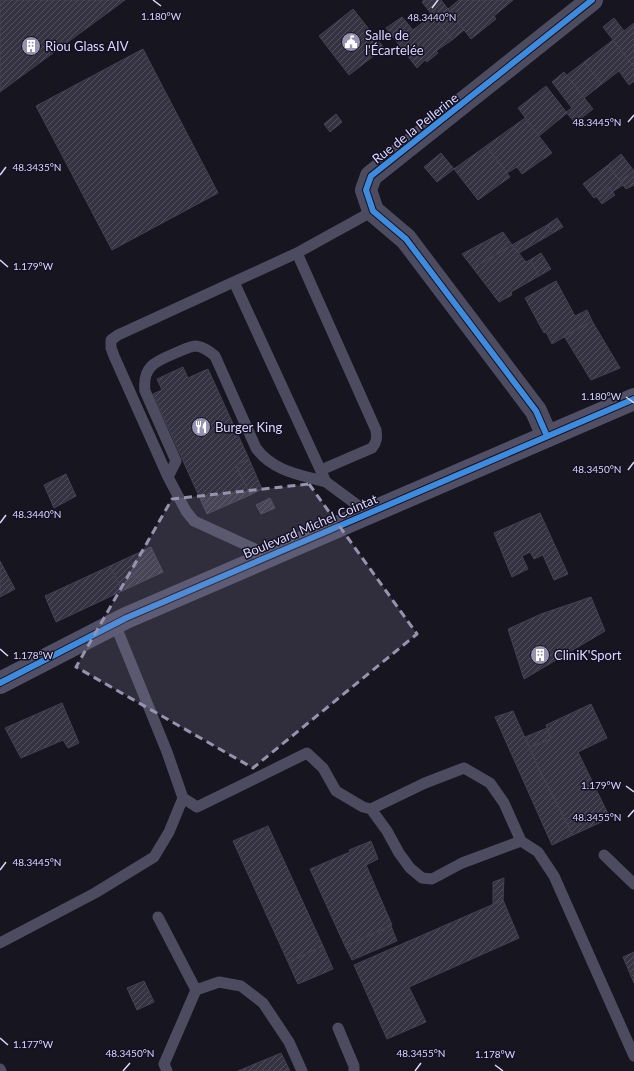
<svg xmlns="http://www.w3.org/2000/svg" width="634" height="1071" viewBox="0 0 634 1071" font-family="Lato,sans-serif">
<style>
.building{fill:url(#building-hatch);stroke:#444053}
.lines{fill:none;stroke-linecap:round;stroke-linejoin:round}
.lane{stroke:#4d4b60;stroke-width:11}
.street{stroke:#4d4b60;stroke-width:22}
.secondary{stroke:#504f66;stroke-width:22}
.cycleway-casing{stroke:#141124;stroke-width:8}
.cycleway{stroke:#408adc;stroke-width:6}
.marked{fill:#9693af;fill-opacity:0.2;stroke:#9693af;stroke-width:3;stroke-dasharray:8 5;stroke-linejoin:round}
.ticks{fill:none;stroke:#dbd7fc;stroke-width:1.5}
.labels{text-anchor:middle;stroke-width:3;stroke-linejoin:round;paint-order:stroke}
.poi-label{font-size:13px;fill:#dbd7fc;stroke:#141124;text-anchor:start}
.street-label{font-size:13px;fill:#dbd7fc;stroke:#141124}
.ticks-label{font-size:10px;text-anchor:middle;fill:#dbd7fc;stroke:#141124;stroke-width:3;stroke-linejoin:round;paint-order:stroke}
</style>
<defs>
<pattern id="building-hatch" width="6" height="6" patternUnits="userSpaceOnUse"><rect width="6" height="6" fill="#353342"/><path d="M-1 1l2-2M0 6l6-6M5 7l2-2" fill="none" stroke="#52505e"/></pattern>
</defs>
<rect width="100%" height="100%" fill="#171520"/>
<path class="building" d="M0,0H125L0,92Z
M424,0H441L464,30L452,40L422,2Z
M459,0H513L494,16L496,19L471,39L448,9Z
M353,9L384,48L349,75L319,36Z
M432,15L452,40L436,51L438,53L427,62L425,60L417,68L386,28L402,17L413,30Z
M614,18L624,31L634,23V67L603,27Z
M613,40L634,67V81L629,85L619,71L602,84L584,62Z
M143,49L218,193L112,250L36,106Z
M584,62L602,84L584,98L567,75Z
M564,72L593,109L575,123L566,112L572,108L552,82Z
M546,86L567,113L539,136L518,108Z
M336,114L342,122L330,132L324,124Z
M525,118L552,153L522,174L517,167L507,173L486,146Z
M486,146L510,177L478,200L454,169Z
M441,153L454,169L437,182L424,167Z
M621,154L634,171L620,181L608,165Z
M608,165L623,185L612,192L609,187L594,198L583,184Z
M634,171V185L626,189L620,181Z
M609,187L615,195L602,204L596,196Z
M557,218L563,227L553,233L547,225Z
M547,225L553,233L519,253L512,245Z
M503,232L512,245L473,268L462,254Z
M512,245L526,262L530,260L539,276L511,292L512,295L499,302L473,268Z
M541,253L551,269L539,276L530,260Z
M556,281L575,316L587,310L592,321L552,344L546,332L544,333L525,298Z
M592,321L620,368L591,380L564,336Z
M183,367L188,378L208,369L249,459L236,465L250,495L207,514L153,394L162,390L157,379Z
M249,459L262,489L250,495L236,465Z
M66,474L76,496L54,508L44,485Z
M270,498L275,508L261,514L256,505Z
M540,513L568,574L554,580L543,555L534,559L530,552L522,556L528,569L512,577L494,533Z
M151,547L163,572L122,591L110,566Z
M0,561L15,589L0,597Z
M110,566L122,591L56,622L45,596Z
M591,597L605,631L524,679L508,629L541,614Z
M62,703L79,743L68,748L63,740L21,758L5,728Z
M591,704L607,738L578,752L610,818L573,835L538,767L530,747L551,739L546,725Z
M513,711L538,767L573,835L552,845L495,717Z
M547,728L551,739L530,747L525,737Z
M268,826L323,946L288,962L233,841Z
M371,841L378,859L366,865L392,925L345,946L310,869L350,852L349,850Z
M504,878L503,900L493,905V882Z
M503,900L519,938L409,987L426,1022L387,1039L354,965Z
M391,926L397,941L352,960L345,946Z
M323,946L333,969L298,984L288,962Z
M634,952V983L623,957Z
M144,981L154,1002L137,1010L127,988Z
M281,1053L290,1071H238Z"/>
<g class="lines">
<path class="lane" d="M297,253L376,430C377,438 377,442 372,448L321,470
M234,282L326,482L368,513
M168,477L176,461L145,391C142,365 157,361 178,352C183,350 190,346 196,346C204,347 209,351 215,356L256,448C272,471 301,475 326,482
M270,556L194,521L186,511L168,477L114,356L111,348V340L118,335L297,253L373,211
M115,624L167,752L183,798L197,807L307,753L323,768L336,791L363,807L371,809L387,831L399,853L410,868L422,878L432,879L462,863L521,841L538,852L554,876L634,1056
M371,809L425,783L464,768L490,783L504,803L521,841
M604,855L634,884
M158,917L196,990L164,1064L167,1071
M0,943L95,893L154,857L169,832L183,798
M196,990L219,982L241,986L263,1003L289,1042L302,1071
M338,1028L354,1066V1071
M0,1069L1,1071"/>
<path class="street" d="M547,436L536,411L406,239L373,211L366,190L371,176L592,0"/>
<path class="secondary" d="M0,683L126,618L634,399"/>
<g class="cycleway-casing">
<path id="cycleway" d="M547,436L536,411L406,239L373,211L366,190L371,176L592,0
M0,683L126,618L634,399"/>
</g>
<use href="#cycleway" class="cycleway"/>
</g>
<path class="marked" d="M309,484L417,634L253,768L76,667L172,499Z"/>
<path class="ticks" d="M153,0L161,6M432,8L438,0M628,122L634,115M0,175L6,167M0,260L8,267M626,397L634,403M628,470L634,462M0,523L6,515M0,649L8,656M626,786L634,792M628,817L634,810M0,870L6,862M0,1038L8,1045M495,1065L503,1071M123,1071L130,1063M415,1071L421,1063"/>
<defs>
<g id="civic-disc" transform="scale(1)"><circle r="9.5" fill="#9693af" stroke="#141124"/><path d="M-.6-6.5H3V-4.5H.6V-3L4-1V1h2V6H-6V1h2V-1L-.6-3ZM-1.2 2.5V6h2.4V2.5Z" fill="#fff"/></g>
<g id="building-disc" transform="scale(1)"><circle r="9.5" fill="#9693af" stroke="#141124"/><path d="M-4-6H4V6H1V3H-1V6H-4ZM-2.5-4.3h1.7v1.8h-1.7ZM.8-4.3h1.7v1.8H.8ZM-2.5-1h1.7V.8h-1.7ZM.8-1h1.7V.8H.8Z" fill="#fff"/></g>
<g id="restaurant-disc" transform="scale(1)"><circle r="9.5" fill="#9693af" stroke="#141124"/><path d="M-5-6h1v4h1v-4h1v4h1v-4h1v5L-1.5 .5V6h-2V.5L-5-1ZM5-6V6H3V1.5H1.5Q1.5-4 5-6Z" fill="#fff"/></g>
</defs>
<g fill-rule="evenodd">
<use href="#civic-disc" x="351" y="42"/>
<use href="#building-disc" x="31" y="46"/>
<use href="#restaurant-disc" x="201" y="427"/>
<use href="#building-disc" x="540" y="655"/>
</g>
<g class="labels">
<g class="poi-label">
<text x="365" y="40">Salle de<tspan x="365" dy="15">l'Écartelée</tspan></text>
<text x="45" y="51">Riou Glass AIV</text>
<text x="215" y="432">Burger King</text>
<text x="554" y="660">CliniK'Sport</text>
</g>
<g class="street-label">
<text transform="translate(415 128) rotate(-38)" y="5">Rue de la Pellerine</text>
<text transform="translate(310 526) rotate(-23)" y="5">Boulevard Michel Cointat</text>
</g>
</g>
<g class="ticks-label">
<text x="161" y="20">1.180°W</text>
<text x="432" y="21">48.3440°N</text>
<text x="597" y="126">48.3445°N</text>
<text x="37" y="171">48.3435°N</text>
<text x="33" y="270">1.179°W</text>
<text x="601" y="400">1.180°W</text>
<text x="597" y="473">48.3450°N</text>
<text x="37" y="518">48.3440°N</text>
<text x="33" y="659">1.178°W</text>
<text x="601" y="789">1.179°W</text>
<text x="597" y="821">48.3455°N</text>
<text x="37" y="866">48.3445°N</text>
<text x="33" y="1048">1.177°W</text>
<text x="130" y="1057">48.3450°N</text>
<text x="421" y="1057">48.3455°N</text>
<text x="495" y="1058">1.178°W</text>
</g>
</svg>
